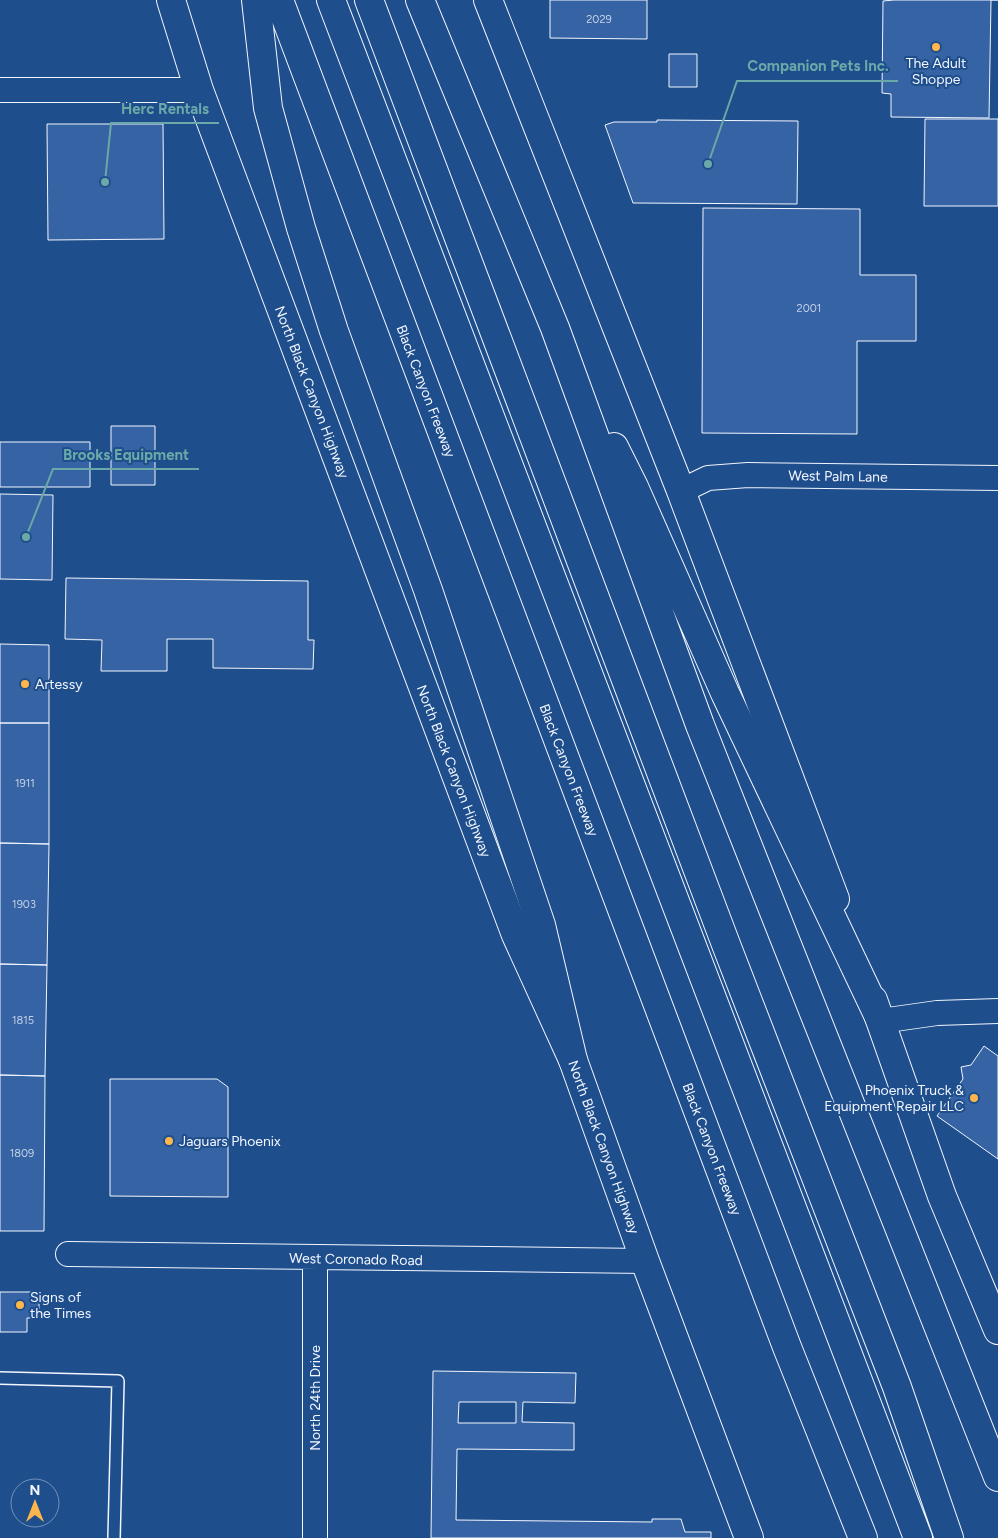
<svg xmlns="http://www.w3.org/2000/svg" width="998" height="1538" viewBox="0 0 998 1538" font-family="Figtree,sans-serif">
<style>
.building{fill:#3563a3;stroke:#f2f6ff;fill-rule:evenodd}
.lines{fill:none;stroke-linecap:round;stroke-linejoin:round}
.lane-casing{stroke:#f2f6ff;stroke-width:14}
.street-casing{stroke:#f2f6ff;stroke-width:26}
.secondary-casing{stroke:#f2f6ff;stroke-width:30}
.highway-casing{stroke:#f2f6ff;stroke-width:30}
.lane{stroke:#1f4e8c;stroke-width:11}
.street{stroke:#1f4e8c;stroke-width:24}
.secondary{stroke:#1f4e8c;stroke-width:28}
.highway{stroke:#1f4e8c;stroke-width:28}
.poi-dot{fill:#ffb74d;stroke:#1f4e8c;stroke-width:2}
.labels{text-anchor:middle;stroke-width:4;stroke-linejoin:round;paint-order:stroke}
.number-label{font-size:11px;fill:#c3d1e8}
.poi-label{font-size:14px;fill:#f2f6ff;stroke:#1f4e8c;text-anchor:start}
.street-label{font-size:14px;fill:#f2f6ff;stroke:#1f4e8c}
.leader{fill:none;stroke:#6aa9a8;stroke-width:2}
.callout-dot{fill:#6aa9a8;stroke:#1f4e8c;stroke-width:2}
.callout-label{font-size:15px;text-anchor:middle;font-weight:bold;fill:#6aa9a8;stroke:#1f4e8c;stroke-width:4;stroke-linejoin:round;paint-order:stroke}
</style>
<rect width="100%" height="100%" fill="#1f4e8c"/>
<path class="building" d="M550,0H647V39L550,38Z
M894,0H998H991L989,118L891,117V94L882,93L883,1Z
M669,54H697V87H669Z
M925,119H998V206H924Z
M657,120L798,121L797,204L633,203L605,125L614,122H657Z
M47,124H163L164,239L48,240Z
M703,208L860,209V275H916V341H857V434L702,433Z
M111,426H155V485H111Z
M0,442H90V487H0Z
M0,494L53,495L52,580L0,579Z
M66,578L308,581V640H314L313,669L213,668V639H167V671H101L102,640L65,639Z
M0,644L49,645V723H0Z
M0,723H49V844L0,843Z
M0,843L49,844L47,965L0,964Z
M0,964L47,965L45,1076L0,1075Z
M984,1046L998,1056V1159L937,1116L963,1079L961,1067L971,1065Z
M0,1075L45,1076L44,1231H0Z
M110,1079H217L228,1087V1197L110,1196Z
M0,1292H39V1318H27V1332H0Z
M433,1371L576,1373L575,1403L523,1402L522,1422L574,1423V1450L457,1449L456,1520L652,1522V1519H681L685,1532H711V1538H431ZM459,1402H516V1423H458Z"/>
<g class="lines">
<g class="lane-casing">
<path id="lane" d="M0,1378L118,1381L114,1538"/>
</g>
<g class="street-casing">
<path id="street" d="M0,90H199
M681,491L708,478L748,475L998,478
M881,1021L937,1013L998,1011
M68,1254L645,1261
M315,1538V1258"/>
</g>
<g class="secondary-casing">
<path id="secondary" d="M171,0L199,90L516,935L573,1060L645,1261L749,1538
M488,0L681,491L835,899
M873,1000L942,1196L998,1330"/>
</g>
<g class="highway-casing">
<path id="highway" d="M256,0L268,108L301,228L334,331L428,590L541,925L573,1060
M279,0L787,1347L863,1538
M331,0L918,1538
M369,0L727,947L897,1387L949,1538
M420,0L555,328L700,725L998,1477
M614,447L634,487L725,693L881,1021"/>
</g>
<use href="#lane" class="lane"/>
<use href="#street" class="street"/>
<use href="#secondary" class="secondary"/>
<use href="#highway" class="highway"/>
</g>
<g class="poi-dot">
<circle cx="936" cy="47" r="5"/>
<circle cx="25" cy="684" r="5"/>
<circle cx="974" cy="1098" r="5"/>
<circle cx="169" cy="1141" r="5"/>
<circle cx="20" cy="1305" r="5"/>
</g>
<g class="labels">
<g class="number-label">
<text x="599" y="23">2029</text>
<text x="809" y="312">2001</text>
<text x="25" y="787">1911</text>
<text x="24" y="908">1903</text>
<text x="23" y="1024">1815</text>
<text x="22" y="1157">1809</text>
</g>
<g class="poi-label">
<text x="936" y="68" text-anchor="middle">The Adult<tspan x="936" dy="16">Shoppe</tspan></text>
<text x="35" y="689">Artessy</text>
<text x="964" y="1095" text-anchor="end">Phoenix Truck &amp;<tspan x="964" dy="16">Equipment Repair LLC</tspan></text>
<text x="179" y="1146">Jaguars Phoenix</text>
<text x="30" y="1302">Signs of<tspan x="30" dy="16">the Times</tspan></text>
</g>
<g class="street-label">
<text transform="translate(426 391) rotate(69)" y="5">Black Canyon Freeway</text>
<text transform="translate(312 392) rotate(69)" y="5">North Black Canyon Highway</text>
<text transform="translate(838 476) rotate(1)" y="5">West Palm Lane</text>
<text transform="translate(569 770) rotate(69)" y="5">Black Canyon Freeway</text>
<text transform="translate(454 771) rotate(69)" y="5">North Black Canyon Highway</text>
<text transform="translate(604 1147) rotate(70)" y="5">North Black Canyon Highway</text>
<text transform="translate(712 1149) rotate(69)" y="5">Black Canyon Freeway</text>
<text transform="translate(356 1259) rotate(1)" y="5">West Coronado Road</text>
<text transform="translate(315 1398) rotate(-90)" y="5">North 24th Drive</text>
</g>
</g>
<path class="leader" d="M708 164L737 81H898M105 182L111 123H219M26 537L53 469H199"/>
<g class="callout-dot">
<circle cx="708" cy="164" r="5"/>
<circle cx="105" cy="182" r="5"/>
<circle cx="26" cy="537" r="5"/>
</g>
<g class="callout-label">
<text x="818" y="71">Companion Pets Inc.</text>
<text x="165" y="114">Herc Rentals</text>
<text x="126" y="460">Brooks Equipment</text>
</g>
<g transform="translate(35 1503)"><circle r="24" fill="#1f4e8c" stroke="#7391ba"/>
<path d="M0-4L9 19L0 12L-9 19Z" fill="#ffb74d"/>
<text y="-8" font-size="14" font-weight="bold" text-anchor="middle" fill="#f2f6ff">N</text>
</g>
</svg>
